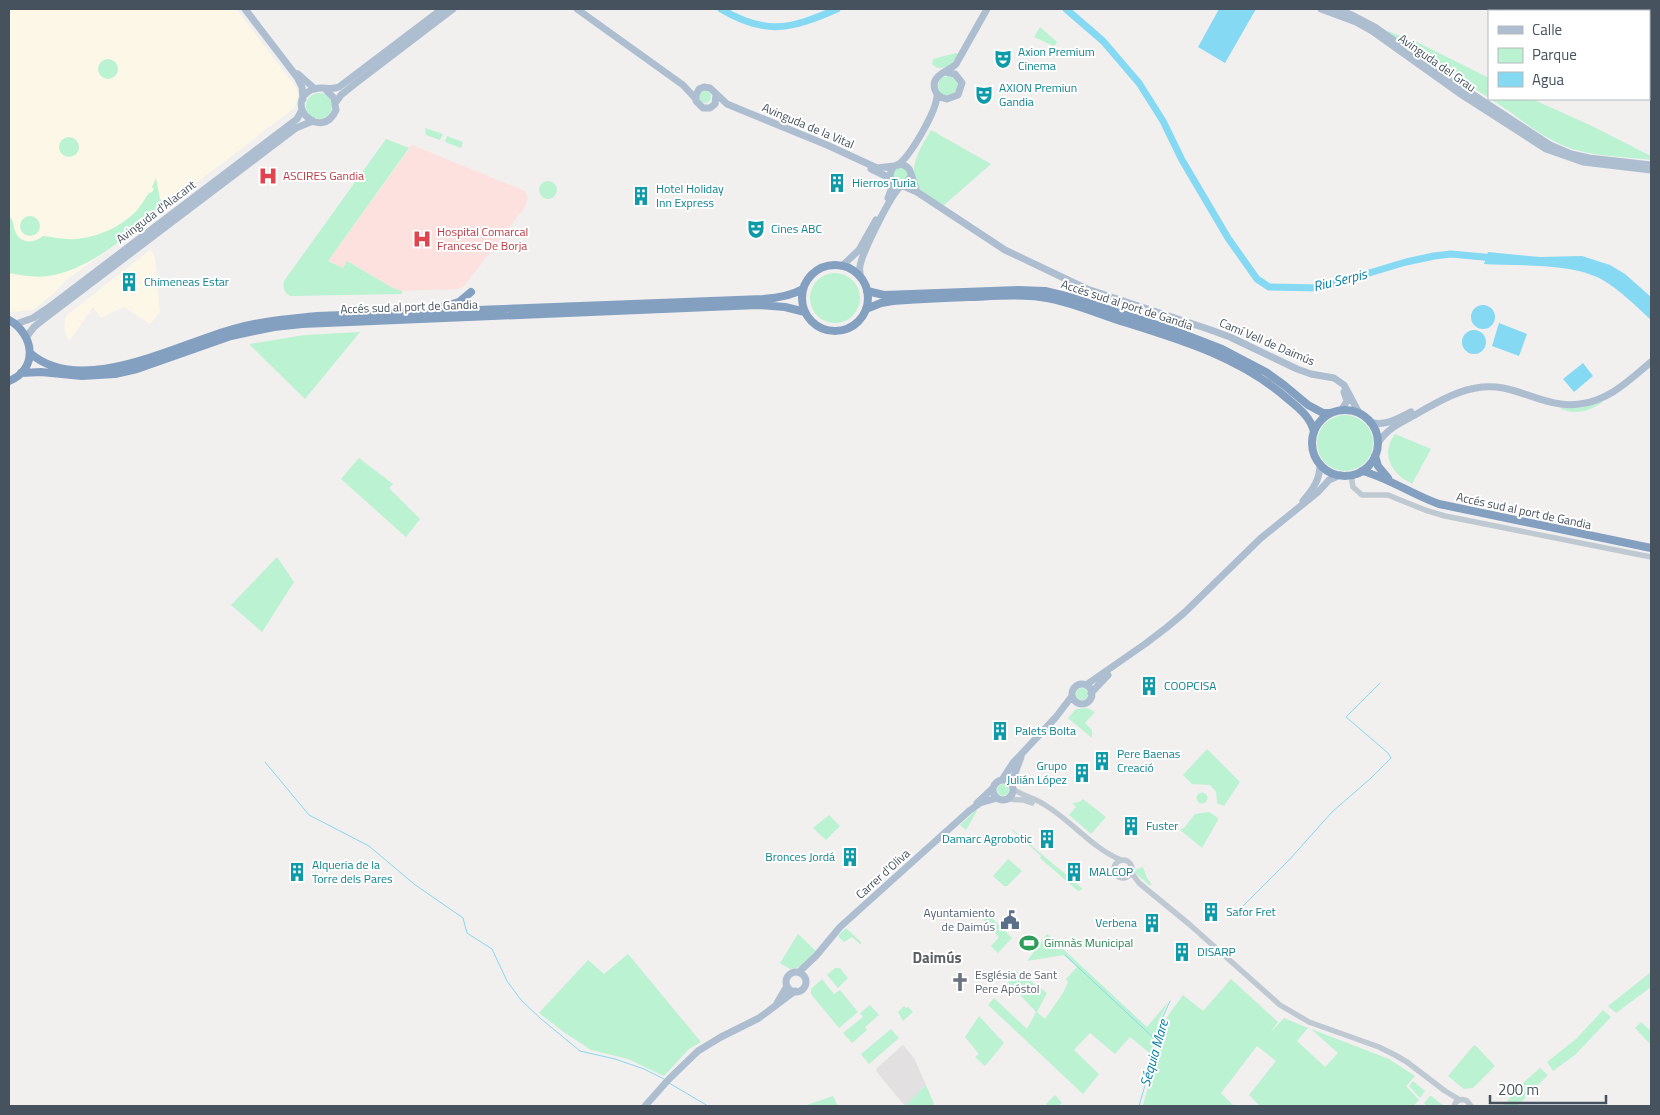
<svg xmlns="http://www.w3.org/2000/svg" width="1660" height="1115" viewBox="0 0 1660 1115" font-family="'Titillium Web',sans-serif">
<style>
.commercial{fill:#fdf7e8}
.education{fill:#e3e0e1}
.medical{fill:#fde1de}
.green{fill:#bbf2d1}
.water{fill:#85d9f2}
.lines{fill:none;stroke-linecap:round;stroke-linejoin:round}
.stream{stroke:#85d9f2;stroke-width:1}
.river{stroke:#85d9f2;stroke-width:7}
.minor{stroke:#bfc9d2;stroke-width:5.5}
.major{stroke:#adbed0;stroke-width:7}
.highway{stroke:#83a0c1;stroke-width:8}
.labels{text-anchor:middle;stroke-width:4;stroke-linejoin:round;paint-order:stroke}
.culture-label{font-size:12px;fill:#0d838f;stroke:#fff;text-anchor:start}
.street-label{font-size:12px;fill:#46525e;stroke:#fff}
.health-label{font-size:12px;fill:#be3a42;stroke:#fff;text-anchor:start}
.service-label{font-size:12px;fill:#4e5e75;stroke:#fff;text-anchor:end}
.leisure-label{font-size:12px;fill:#27864d;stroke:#fff;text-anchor:start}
.worship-label{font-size:12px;fill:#5b616d;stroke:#fff;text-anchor:start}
.water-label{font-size:14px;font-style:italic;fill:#047fa4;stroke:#fff}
.quarter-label{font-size:15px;font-weight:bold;fill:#5b5f65;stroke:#fff}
</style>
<rect width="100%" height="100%" fill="#f2efef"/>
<path class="commercial" d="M9,9H236L296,87L298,95L296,105L293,109L131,233L65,281L54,293L33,310L9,312Z
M150,250L153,253L155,258L160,312L150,324L124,307L101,318L93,307L70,340L67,338L64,329L66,316Z"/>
<path class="education" d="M903,1045L914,1058L926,1085L905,1106L876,1071L877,1068Z"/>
<path class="medical" d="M412,145L520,189L525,191L528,198L525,207L465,285L459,289L402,291L393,288L348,261L343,268L328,261Z"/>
<path class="green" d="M1040,27L1057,42L1054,46L1034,37Z
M1382,29L1419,43L1489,78V98Z
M956,53L958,54C953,64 942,74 932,64L933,59Z
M98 69a10 10 0 1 1 20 0a10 10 0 1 1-20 0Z
M938 86a10 10 0 1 1 20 0a10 10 0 1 1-20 0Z
M699 97a6 6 0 1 1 12 0a6 6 0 1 1-12 0Z
M306 106a13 13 0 1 1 26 0a13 13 0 1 1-26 0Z
M1491,99H1532L1590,125L1651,156V160C1620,156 1584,157 1556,142C1532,130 1513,113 1491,99Z
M425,128L443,134L440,140L426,135Z
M931,130L991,164L943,206C936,201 925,196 920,189C905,169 921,148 931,130Z
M447,136L463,142L461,148L445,142Z
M59 147a10 10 0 1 1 20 0a10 10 0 1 1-20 0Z
M386,139L409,148L328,261L343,268L347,261L393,288L402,291V294L290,296C284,292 283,288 284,281Z
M892 175a8 8 0 1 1 16 0a8 8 0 1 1-16 0Z
M156,178L160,199L167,204C133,230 92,270 48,276C35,278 21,275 9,273V216C14,221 13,225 15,231C20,244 34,244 43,236C54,237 64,240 75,239C97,238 123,226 138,209C142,204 145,198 149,193L152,192L154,189L152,187Z
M539 190a9 9 0 1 1 18 0a9 9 0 1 1-18 0Z
M20 226a10 10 0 1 1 20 0a10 10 0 1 1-20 0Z
M810 298a25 25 0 1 1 50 0a25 25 0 1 1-50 0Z
M360,332L305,399L249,344L305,335Z
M1604,401C1591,411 1575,416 1560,408H1581Z
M1317 443a28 28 0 1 1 56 0a28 28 0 1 1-56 0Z
M1395,434L1431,449L1412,484C1391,474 1380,454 1395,434Z
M359,458L393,484L389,488L420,519L406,537L341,479Z
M277,557L294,582L262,632L231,605Z
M1076 694a6 6 0 1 1 12 0a6 6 0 1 1-12 0Z
M1087,708L1095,712L1085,723L1092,730V738L1068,718L1076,709Z
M1207,749L1240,782L1224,806L1217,803L1216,792L1210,785L1192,784L1183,775Z
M997 790a6 6 0 1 1 12 0a6 6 0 1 1-12 0Z
M1196.5 798a5.5 5.5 0 1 1 11 0a5.5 5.5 0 1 1-11 0Z
M1083,799L1106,817L1091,834L1069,815L1076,807L1072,803L1080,802Z
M976,810L977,811L966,830L960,825Z
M1209,812L1218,818V820L1202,848L1180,830L1185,827L1195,814Z
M829,815L840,826L826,840L813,828Z
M1012,829L1083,889L1078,891L1040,858L1041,856L1012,830Z
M1008,859L1022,871L1007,886H1004L993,876Z
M1143,867L1147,878L1152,885H1149L1134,872L1137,869Z
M986,916H990L1012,938L998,953L991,946L999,937L983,920Z
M846,928L862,943L860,944L852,937L844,942L838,936Z
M798,934L816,951C807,961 804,968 790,969L780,963Z
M1047,934L1147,1027L1168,1002L1159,1021L1152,1055L1130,1037L1115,1054L1090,1033L1074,1050L1099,1074L1083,1094L988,1005L994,998L1027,1029L1036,1012L1008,982L1017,971L1047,993L1037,1012L1045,1019L1063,993L1068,982L1066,979L1077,967L1064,955L1027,961Z
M628,954L701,1042L689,1049L664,1076L628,1059L591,1050L565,1033L539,1013L588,960L604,974Z
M835,968H840L848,978L838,988L827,975Z
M1651,972V987L1616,1013L1608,1006Z
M822,979L834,994L840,990L858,1012L839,1028L811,994V989Z
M1231,979L1278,1022L1270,1033L1284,1018L1308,1028L1297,1041L1325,1067L1338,1053L1311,1029L1389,1059L1415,1076L1406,1086L1419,1100L1413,1106H1260L1249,1095L1276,1061L1257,1046L1221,1093L1234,1106H1144L1143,1105L1160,1045L1162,1024L1183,995L1203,1011Z
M870,1005L879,1015L865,1027L867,1030L852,1043L843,1033L863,1017L860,1013Z
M904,1006L906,1008L908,1007L913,1012L903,1021L898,1012Z
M1603,1010L1611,1017L1575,1055L1553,1071L1547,1062L1576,1039Z
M979,1016L1004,1043L985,1066L975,1057L979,1054L965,1037Z
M1641,1022L1651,1031V1045L1635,1028Z
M891,1029L899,1038L869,1064L861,1054Z
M1474,1045L1477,1047L1495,1066L1473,1088L1464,1089L1448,1076Z
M1540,1068L1548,1075L1517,1106H1503L1525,1081Z
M1413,1081L1425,1091L1420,1098L1409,1086Z
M926,1085L934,1104L932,1106H905Z
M1055,1095L1062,1103L1058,1106H1048L1046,1104Z
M833,1096L838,1106H804Z
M1430,1096H1431L1444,1106H1427L1424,1103Z"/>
<path class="water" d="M1219,9H1256L1225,63L1198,47Z
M1488,252L1540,257L1582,256L1610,265L1625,274L1651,297V320C1636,306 1620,290 1601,279C1571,263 1517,266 1484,264Z
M1471 317a12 12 0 1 1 24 0a12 12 0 1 1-24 0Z
M1499,323L1527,334L1519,356L1492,346Z
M1462 342a12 12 0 1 1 24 0a12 12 0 1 1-24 0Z
M1583,363L1593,376L1574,392L1563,379Z"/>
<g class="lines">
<path class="stream" d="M265,762L309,815L369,846L414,884L463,918L467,933L492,949L507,981L521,1000L540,1018L580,1051L615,1059L644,1069L664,1079
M1243,906L1289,860L1332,812L1371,778L1391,758L1388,753L1346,717L1380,683
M1065,955L1158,1042
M669,1083L708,1106
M1139,1106L1157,1044L1160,1023L1170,1001"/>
<path class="river" d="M721,9C766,36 791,29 837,9
M1066,9L1103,41L1139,83L1163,121L1182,160L1228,238L1257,279L1269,287L1319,288L1406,262L1434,256L1451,254L1494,258"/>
<path class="minor" d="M1351,475L1353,487L1362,495H1388L1425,510L1445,516L1651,557
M1013,789C1023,796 1035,798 1045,805C1072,821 1092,848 1121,860
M1007,799L1023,800L1032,803
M1114 869a9 9 0 1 1 18 0a9 9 0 1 1-18 0Z
M1131,872L1139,883L1189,924L1280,1005L1309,1022L1379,1047L1395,1055L1407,1062L1445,1091L1460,1100
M1454,1106C1456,1100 1461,1098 1467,1101L1471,1106"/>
<path class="major" d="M245,9L297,77L302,87L303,99
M577,9L683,85L695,98
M1321,9L1356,22L1372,31L1459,93L1546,149L1583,162L1651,170
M1336,9L1352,15L1375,27L1437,71L1550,145L1571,154L1589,158L1651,165
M946,72L955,74L962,83L958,95L947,99C941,98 937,96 935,90C930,75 948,72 956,64L987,9
M298,74L315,89
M325,89L334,98L336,110C322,142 283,105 311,90C320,85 330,91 339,87L442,9
M716,95L715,104L710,108H703L696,101V95L699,89L704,87L710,88L727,104L827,145L877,168L894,166
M336,102L341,95L356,83L453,9
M898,165C911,155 938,109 937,94
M871,169L890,178
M891,181C887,168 900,158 909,169C911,172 915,187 917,192
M900,186L906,184L911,176
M903,186L917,192L1005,250L1087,289L1208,329L1230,337L1297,369L1311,374L1334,378L1344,385L1359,413
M888,198L891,190V181
M842,266L859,250L876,220
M861,278C860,274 859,270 860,266C862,253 891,194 901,186
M16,324L33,318L48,308L297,119L302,110
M27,336L34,327L44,319L296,128L313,121
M1342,409L1347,401L1344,392
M1371,422C1384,427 1399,418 1411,412
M1378,443C1387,429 1400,423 1413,416C1441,400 1469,382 1503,388C1529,393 1552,408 1580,404C1610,400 1629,380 1651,362
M1303,501C1313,489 1320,480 1320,464
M1072 694a10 10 0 1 1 20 0a10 10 0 1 1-20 0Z
M1086,685L1145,644L1166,628L1184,613L1261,538L1318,492L1329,480L1340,475
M1091,693L1108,675
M993 790a10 10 0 1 1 20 0a10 10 0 1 1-20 0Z
M1002,780L1013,763L1056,717L1072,696
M1011,784L1021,757
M977,803L993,788
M799,972L816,956L840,927L969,811L980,803L997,798
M786 982a10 10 0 1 1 20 0a10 10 0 1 1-20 0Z
M777,1003L787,986
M645,1106L669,1079L698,1051L721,1037L759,1018L795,991"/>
<path class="highway" d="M802 298a33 33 0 1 1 66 0a33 33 0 1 1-66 0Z
M867,291L884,295L1018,290L1045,291L1070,297L1173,330L1222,349L1266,372L1284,385L1308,405L1323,413H1331
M442,307L459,302L471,292
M866,309L881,303L893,301C919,299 946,298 972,297C995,296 1018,294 1040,297C1070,301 1098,314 1127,323C1185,341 1243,359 1289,400C1300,409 1311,418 1314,432
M9,320C34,334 39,369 9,381
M30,353C81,398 178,344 233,329C261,321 289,319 317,316L763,299C777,298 791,296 803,289
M21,373L41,372L82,376L115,374L137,369L231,336L274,327L302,324L758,305L785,307L805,312
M1312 443a33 33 0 1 1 66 0a33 33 0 1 1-66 0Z
M1375,456L1378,466L1388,478
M1362,471C1389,478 1413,495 1439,504L1651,548"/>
</g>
<defs>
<g id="theatre-bare" transform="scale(1.5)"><path d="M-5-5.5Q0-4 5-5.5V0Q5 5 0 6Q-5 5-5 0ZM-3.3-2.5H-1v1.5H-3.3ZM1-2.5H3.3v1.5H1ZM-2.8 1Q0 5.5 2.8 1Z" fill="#0f9aa8" stroke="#fff" stroke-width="2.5" paint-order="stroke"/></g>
<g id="hospital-bare" transform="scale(1.5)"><path d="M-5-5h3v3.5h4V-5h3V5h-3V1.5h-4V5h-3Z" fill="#e0444e" stroke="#fff" stroke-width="2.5" paint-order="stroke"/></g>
<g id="building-bare" transform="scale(1.5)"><path d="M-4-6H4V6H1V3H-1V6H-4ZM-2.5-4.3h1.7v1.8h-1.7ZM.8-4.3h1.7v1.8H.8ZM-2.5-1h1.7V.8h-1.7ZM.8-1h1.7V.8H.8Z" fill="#0f9aa8" stroke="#fff" stroke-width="2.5" paint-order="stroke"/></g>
<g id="civic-bare" transform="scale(1.5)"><path d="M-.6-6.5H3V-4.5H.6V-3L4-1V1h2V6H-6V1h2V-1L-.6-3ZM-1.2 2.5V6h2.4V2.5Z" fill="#5c6f8a" stroke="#fff" stroke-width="2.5" paint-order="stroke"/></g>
<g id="stadium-bare" transform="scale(1.5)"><path d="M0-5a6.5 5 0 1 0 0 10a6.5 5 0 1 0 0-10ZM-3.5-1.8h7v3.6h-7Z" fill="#2e9e5b" stroke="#fff" stroke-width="2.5" paint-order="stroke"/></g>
<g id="church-bare" transform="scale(1.5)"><path d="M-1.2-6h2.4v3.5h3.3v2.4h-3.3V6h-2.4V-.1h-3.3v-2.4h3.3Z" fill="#6b7280" stroke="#fff" stroke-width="2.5" paint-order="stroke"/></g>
</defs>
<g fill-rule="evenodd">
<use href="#theatre-bare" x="1003" y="59"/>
<use href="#theatre-bare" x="984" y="95"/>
<use href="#hospital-bare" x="268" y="176"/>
<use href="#building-bare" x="837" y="183"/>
<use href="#building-bare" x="641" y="196"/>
<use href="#theatre-bare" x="756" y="229"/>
<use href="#hospital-bare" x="422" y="239"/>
<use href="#building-bare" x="129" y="282"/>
<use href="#building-bare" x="1149" y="686"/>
<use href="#building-bare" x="1000" y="731"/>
<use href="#building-bare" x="1102" y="761"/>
<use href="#building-bare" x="1082" y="773"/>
<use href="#building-bare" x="1131" y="826"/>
<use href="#building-bare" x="1047" y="839"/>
<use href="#building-bare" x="850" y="857"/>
<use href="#building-bare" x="297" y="872"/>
<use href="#building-bare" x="1074" y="872"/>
<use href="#building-bare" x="1211" y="912"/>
<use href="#civic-bare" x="1010" y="920"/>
<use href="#building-bare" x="1152" y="923"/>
<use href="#stadium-bare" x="1029" y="943"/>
<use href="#building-bare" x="1182" y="952"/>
<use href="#church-bare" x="960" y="982"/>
</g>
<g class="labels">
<g class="culture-label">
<text x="1018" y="56">Axion Premium<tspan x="1018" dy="14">Cinema</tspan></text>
<text x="999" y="92">AXION Premiun<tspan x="999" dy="14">Gandia</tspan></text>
<text x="852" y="187">Hierros Turia</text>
<text x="656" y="193">Hotel Holiday<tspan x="656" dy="14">Inn Express</tspan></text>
<text x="771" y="233">Cines ABC</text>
<text x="144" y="286">Chimeneas Estar</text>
<text x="1164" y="690">COOPCISA</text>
<text x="1015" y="735">Palets Bolta</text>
<text x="1117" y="758">Pere Baenas<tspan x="1117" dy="14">Creació</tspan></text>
<text x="1067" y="770" text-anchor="end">Grupo<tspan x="1067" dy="14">Julián López</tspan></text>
<text x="1146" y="830">Fuster</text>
<text x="1032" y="843" text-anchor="end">Damarc Agrobotic</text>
<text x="835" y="861" text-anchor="end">Bronces Jordá</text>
<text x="312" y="869">Alqueria de la<tspan x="312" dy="14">Torre dels Pares</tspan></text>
<text x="1089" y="876">MALCOP</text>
<text x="1226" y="916">Safor Fret</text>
<text x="1137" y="927" text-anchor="end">Verbena</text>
<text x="1197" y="956">DISARP</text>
</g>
<g class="street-label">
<text transform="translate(1437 63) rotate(35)" y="4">Avinguda del Grau</text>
<text transform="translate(808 126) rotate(23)" y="4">Avinguda de la Vital</text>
<text transform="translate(156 212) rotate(-37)" y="4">Avinguda d'Alacant</text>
<text transform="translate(1127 305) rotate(18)" y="4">Accés sud al port de Gandia</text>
<text transform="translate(409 307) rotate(-2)" y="4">Accés sud al port de Gandia</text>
<text transform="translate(1267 342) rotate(23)" y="4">Camí Vell de Daimús</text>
<text transform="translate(1524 511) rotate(12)" y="4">Accés sud al port de Gandia</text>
<text transform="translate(883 874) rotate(-42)" y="4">Carrer d'Oliva</text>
</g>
<g class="health-label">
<text x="283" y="180">ASCIRES Gandia</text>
<text x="437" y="236">Hospital Comarcal<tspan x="437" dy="14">Francesc De Borja</tspan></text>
</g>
<g class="service-label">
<text x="995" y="917">Ayuntamiento<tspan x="995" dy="14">de Daimús</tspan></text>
</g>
<g class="leisure-label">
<text x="1044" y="947">Gimnàs Municipal</text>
</g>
<g class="worship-label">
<text x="975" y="979">Església de Sant<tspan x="975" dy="14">Pere Apóstol</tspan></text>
</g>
<g class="water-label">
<text transform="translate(1340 280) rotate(-14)" y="5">Riu Serpis</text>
<text transform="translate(1154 1053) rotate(-74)" y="5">Séquia Mare</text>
</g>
<g class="quarter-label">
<text x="937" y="963">Daimús</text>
</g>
</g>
<rect width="1660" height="1115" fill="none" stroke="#46525e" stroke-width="20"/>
<rect x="1488" y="10" width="162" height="90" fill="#ffffff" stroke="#b5babf"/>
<rect x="1498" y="26" width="25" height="8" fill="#adbed0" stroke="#b5babf"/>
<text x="1532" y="35" font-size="15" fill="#46525e">Calle</text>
<rect x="1498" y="48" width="25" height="15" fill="#bbf2d1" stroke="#b5babf"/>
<text x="1532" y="60" font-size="15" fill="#46525e">Parque</text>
<rect x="1498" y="72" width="25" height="15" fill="#85d9f2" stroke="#b5babf"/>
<text x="1532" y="85" font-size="15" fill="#46525e">Agua</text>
<path d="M1490 1095v8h116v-8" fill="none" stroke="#46525e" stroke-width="2.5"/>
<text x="1498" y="1095" font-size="15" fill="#46525e" stroke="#ffffff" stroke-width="4" paint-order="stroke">200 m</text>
</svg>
